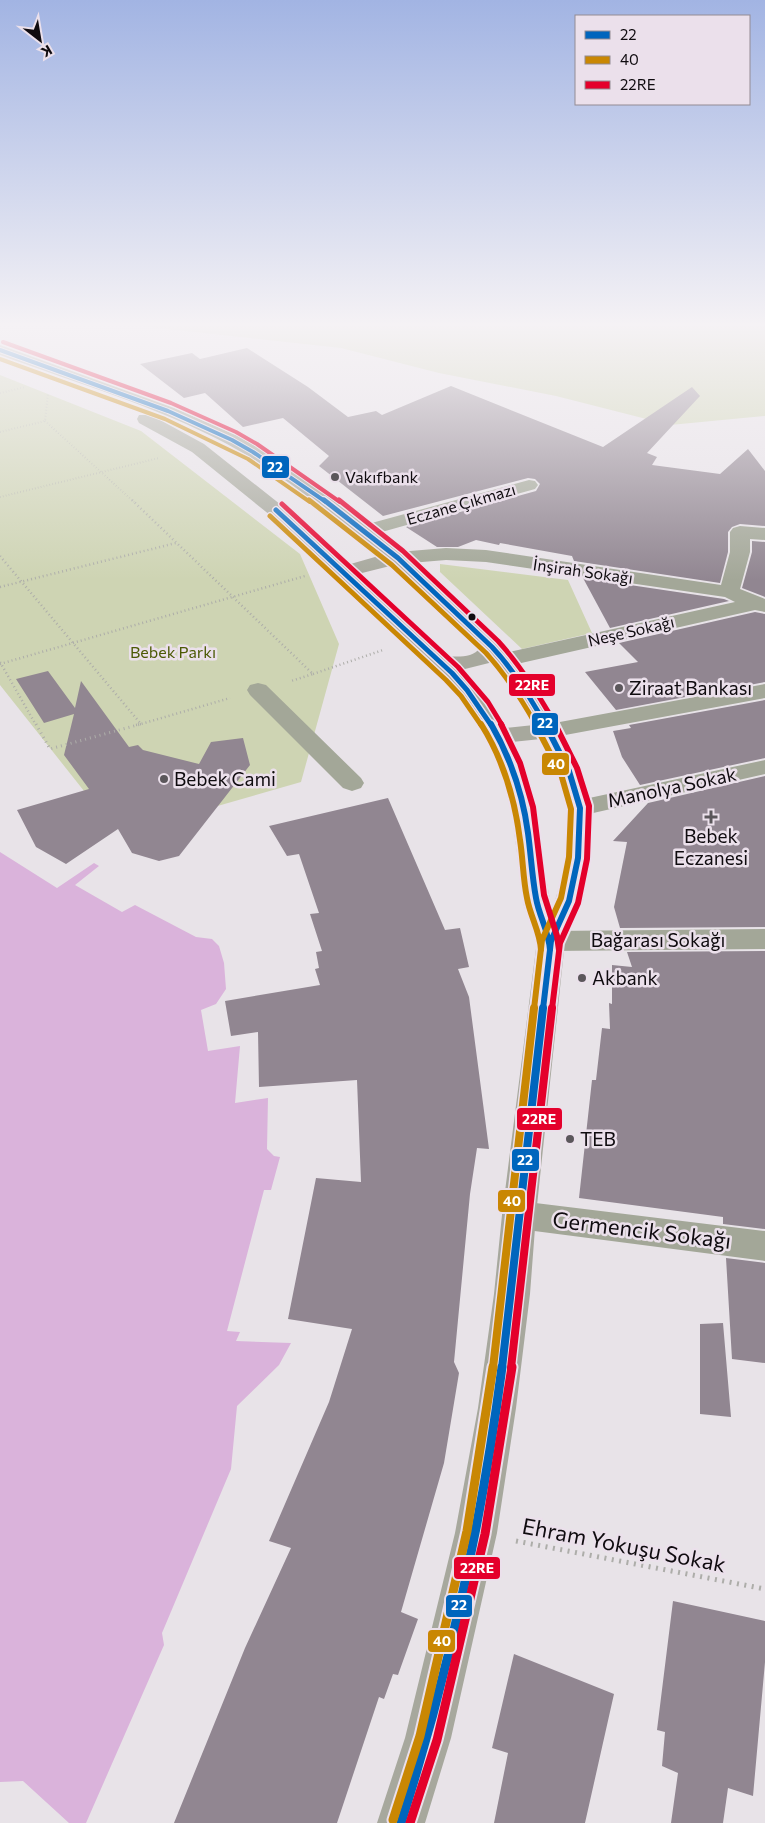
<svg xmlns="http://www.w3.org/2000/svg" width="765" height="1823" viewBox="0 0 765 1823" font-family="Commissioner,sans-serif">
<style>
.green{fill:#ced4b3}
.water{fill:#dab3db}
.building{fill:#918691}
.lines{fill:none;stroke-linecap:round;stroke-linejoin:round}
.path-far3{stroke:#adada9;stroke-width:2;stroke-dasharray:0.5 2.5;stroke-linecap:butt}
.path-far2{stroke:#adada9;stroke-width:2.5;stroke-dasharray:1 3;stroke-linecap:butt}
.path-far1{stroke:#adada9;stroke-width:3;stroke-dasharray:1 4;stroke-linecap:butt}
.path{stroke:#adada9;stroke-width:5;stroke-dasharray:2 5.5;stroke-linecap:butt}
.minor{fill:#a3a798;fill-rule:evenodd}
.major{fill:#a7a89d;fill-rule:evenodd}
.bus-1-far4-casing{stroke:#ebe0eb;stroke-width:6}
.bus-1-far3-casing{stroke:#ebe0eb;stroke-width:8}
.bus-1-far2-casing{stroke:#ebe0eb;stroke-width:10}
.bus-1-far1-casing{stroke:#ebe0eb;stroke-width:11}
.bus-1-casing{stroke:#ebe0eb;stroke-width:13}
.bus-2-far4-casing{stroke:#ebe0eb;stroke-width:6}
.bus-2-far3-casing{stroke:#ebe0eb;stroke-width:8}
.bus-2-far2-casing{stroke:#ebe0eb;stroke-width:10}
.bus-2-far1-casing{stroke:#ebe0eb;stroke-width:11}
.bus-2-casing{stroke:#ebe0eb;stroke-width:13}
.bus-3-far4-casing{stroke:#ebe0eb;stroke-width:6}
.bus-3-far3-casing{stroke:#ebe0eb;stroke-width:8}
.bus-3-far2-casing{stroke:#ebe0eb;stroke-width:10}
.bus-3-far1-casing{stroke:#ebe0eb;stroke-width:11}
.bus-3-casing{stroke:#ebe0eb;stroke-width:13}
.bus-1-far4{stroke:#0065bd;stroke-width:4}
.bus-1-far3{stroke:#0065bd;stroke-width:5}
.bus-1-far2{stroke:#0065bd;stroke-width:6}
.bus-1-far1{stroke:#0065bd;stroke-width:8}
.bus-1{stroke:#0065bd;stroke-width:9}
.bus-2-far4{stroke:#c98703;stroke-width:4}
.bus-2-far3{stroke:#c98703;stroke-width:5}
.bus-2-far2{stroke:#c98703;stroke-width:6}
.bus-2-far1{stroke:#c98703;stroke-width:8}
.bus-2{stroke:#c98703;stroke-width:9}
.bus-3-far4{stroke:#e4002b;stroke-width:4}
.bus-3-far3{stroke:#e4002b;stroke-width:5}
.bus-3-far2{stroke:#e4002b;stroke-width:6}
.bus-3-far1{stroke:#e4002b;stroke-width:8}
.bus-3{stroke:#e4002b;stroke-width:9}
.poi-dot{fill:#5b575b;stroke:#ebe0eb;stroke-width:2}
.bus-dot{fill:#0f0b0f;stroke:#ebe0eb;stroke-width:2}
.labels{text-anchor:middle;stroke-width:5;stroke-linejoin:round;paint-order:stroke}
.far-poi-label{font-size:16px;fill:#0f0b0f;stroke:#ebe0eb;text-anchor:start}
.far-street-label{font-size:16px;fill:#0f0b0f;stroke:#ebe0eb}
.far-park-label{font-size:16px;fill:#4c5a05;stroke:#ebe0eb}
.poi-label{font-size:19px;fill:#0f0b0f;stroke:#ebe0eb;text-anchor:start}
.street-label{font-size:19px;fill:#0f0b0f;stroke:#ebe0eb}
.near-street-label{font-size:22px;fill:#0f0b0f;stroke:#ebe0eb}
.line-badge{stroke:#ebe0eb;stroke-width:2}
.badge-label{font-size:14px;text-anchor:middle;font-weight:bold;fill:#fff}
</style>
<rect width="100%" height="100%" fill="#e8e3e8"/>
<path class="green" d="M122,324H765V416L670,425L556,396L439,373L341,348Z
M0,375L141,431L300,554L339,644L301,782L123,833L84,791L0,685Z
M440,564L568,580L592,633L522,649L440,572Z"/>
<path class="water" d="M0,852L57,888L94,863L99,866L75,885L122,912L135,905L196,937L212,939L219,946L224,963L226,989L216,1004L201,1010L208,1051L240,1046L235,1103L268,1098L267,1149L274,1156L280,1157L271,1190H264L227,1331L240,1332L236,1341L291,1343L279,1365L237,1406L231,1469L162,1633L164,1645L86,1823H69L23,1781L0,1782Z"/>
<path class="building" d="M247,348L308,387L348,417L376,411L382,415L451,386L603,447L692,387L700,396L647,453L657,457L652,465L720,474L748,449L765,471V526L740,524L732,527L728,532V552L720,583L574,561L572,556L500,543L499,545L476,540L458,547H437L406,527L536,491L540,484L535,479L528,478L383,516L319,466L329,456L283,418L243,427L205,393L184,398L140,364L192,353L200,359Z
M752,541L765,542V597L742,588L752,552Z
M583,578L724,599L729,601L610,628Z
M755,612L765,614V682L616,710L585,672L638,662L619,643Z
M48,671L75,708L81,681L129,747L138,745L143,750L199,764L211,742L243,738L250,765L179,856L159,861L132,853L118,829L66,864L36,847L17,810L89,789L64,755L74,714L44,723L16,679Z
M765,700V758L640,785L622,757L613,731L631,728L629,725Z
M765,776V927L620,928L614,907L627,842L613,841L648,803Z
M388,798L445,930L460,928L469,967L458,969L469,997L489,1149L477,1148L470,1194L454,1362L459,1373L444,1463L401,1612L418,1619L398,1675L393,1674L384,1699L379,1697L337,1823H174L245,1648L291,1548L269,1541L329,1402L352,1329L288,1319L316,1178L361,1182L357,1080L259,1087L258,1032L231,1036L225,1001L320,985L315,969L319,968L316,952L322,951L310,914L319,913L299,854L287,856L269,826Z
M765,951V1229L723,1224V1217L579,1198L592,1080H596L602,1028L610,1029L609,1003L612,1004V965L632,967L627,952Z
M726,1258L765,1263V1363L732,1359Z
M723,1323L731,1417L700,1414V1324Z
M673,1601L765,1621V1662L753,1796L728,1788L723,1823H671L678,1773L662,1766L665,1732L657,1730Z
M514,1654L614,1694L585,1823H494L508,1753L492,1748Z"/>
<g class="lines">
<path class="path-far3" d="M0,393L26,387
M45,421L134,502
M0,432L45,421L48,393
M0,497L159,458"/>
<path class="path-far2" d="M132,500L313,674L291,681
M0,556L141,724L230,698
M0,587L176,543
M0,662L36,725
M0,664L305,576
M313,674L383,650
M136,725L141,724"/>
<path class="path-far1" d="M36,724L50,749L141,724"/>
<path class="path" d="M516,1541L765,1589"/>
<path class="minor" d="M529,480L535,481L538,485L535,489L364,537L357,535L354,531L357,527Z
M740,526L765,528V540L750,539V552L740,589L765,599V612L755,610L504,667L496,665L493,660L496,655L735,602L725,597L486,562L446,560L398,564L391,562L388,558L391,554L398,552L446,548L486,550L721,585L730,552V532L733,528Z
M258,683L266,685L361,778L364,783L361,788L352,791L343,788L250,695L247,690L250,685Z
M765,684V698L549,738L541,736L537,731L541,726L549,724Z
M765,760V774L580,816L571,814L567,808L571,802L580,800Z
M765,929V949L551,951L541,948L537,941L541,934L551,931Z
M519,1201L765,1231V1261L519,1229L507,1225L502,1215L507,1205Z"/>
<path class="major" d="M0,345L174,408L238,436L259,448L339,502L405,554L500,642L512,655L542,699L561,731L581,771L593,808L591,858L583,901L565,941L536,1215L530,1294L516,1408L497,1533L451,1738L425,1823H377L405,1738L455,1533L478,1408L494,1294L502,1215L537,941L524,906L512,815L502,773L485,734L457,691L281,524L192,452L139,423L137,419L139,415H151L204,444L295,516L347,565L382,555C333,516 283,474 227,444C156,406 76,383 0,355ZM394,565L480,648C473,658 457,657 446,656L358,574ZM493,662L520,699L534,725L505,728L473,681L461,670ZM541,739C552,760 565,784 567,808C570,832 562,887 552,908C539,852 540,794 512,742Z"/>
<g class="bus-1-far4-casing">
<path id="bus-1-far4" d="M0,350L168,411L232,440L253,452L326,502"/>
</g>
<g class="bus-1-far3-casing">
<path id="bus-1-far3" d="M324,500L398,558L492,647C514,670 530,698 546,725
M276,510L452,673L467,690L491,725"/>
</g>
<g class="bus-1-far2-casing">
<path id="bus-1-far2" d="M491,724C510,757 523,795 528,833C531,855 532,877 536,898C539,916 549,932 550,950
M543,1009L551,941L569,901L578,858L580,808L569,771L545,724"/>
</g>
<g class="bus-1-far1-casing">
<path id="bus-1-far1" d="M502,1368L543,1008"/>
</g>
<g class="bus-1-casing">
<path id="bus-1" d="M401,1823C448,1675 482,1521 502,1367"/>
</g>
<g class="bus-2-far4-casing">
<path id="bus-2-far4" d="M0,359L165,419L248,459L310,502"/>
</g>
<g class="bus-2-far3-casing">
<path id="bus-2-far3" d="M309,500L392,565L486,653C506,675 522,700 536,725
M270,516L446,680L461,696L481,725"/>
</g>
<g class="bus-2-far2-casing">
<path id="bus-2-far2" d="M481,724C503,759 515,800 520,840C523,859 523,879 527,898C530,916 540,931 541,950
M534,1009L542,940L561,898L569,857L571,809L561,774L535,724"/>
</g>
<g class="bus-2-far1-casing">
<path id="bus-2-far1" d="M493,1368L534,1008"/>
</g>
<g class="bus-2-casing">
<path id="bus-2" d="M393,1820L420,1736L467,1531L493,1367"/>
</g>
<g class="bus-3-far4-casing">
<path id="bus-3-far4" d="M3,342L171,403L236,432L257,444L340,502"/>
</g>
<g class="bus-3-far3-casing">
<path id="bus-3-far3" d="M339,500L403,551L498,641C521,666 539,696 556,725
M282,504L458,667L488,702L502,725"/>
</g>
<g class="bus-3-far2-casing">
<path id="bus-3-far2" d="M501,724L520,763L533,807L544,895L557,936L559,950
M552,1009L560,943L578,903L587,859L589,806L577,768L555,724"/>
</g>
<g class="bus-3-far1-casing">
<path id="bus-3-far1" d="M511,1368L552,1008"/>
</g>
<g class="bus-3-casing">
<path id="bus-3" d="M410,1823L437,1740L485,1534L512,1367"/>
</g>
<use href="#bus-1-far4" class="bus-1-far4"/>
<use href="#bus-1-far3" class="bus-1-far3"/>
<use href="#bus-1-far2" class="bus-1-far2"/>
<use href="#bus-1-far1" class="bus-1-far1"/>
<use href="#bus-1" class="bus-1"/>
<use href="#bus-2-far4" class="bus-2-far4"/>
<use href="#bus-2-far3" class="bus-2-far3"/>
<use href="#bus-2-far2" class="bus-2-far2"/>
<use href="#bus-2-far1" class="bus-2-far1"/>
<use href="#bus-2" class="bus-2"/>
<use href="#bus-3-far4" class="bus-3-far4"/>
<use href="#bus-3-far3" class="bus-3-far3"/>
<use href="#bus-3-far2" class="bus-3-far2"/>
<use href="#bus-3-far1" class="bus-3-far1"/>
<use href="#bus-3" class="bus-3"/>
</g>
<linearGradient id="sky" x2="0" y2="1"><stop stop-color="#a2b4e3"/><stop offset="0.56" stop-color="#f5f2f5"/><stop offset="1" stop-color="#f5f2f5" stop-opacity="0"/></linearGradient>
<rect width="765" height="580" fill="url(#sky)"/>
<g class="poi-dot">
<circle cx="335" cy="477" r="5"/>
<circle cx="619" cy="688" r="5"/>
<circle cx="164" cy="779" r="5"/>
<path d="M708.5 809.5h5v5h5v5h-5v5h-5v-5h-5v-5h5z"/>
<circle cx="582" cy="978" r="5"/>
<circle cx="570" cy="1139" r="5"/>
</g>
<circle class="bus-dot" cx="472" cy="617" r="4.5"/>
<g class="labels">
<g class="far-poi-label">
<text x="345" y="483">Vakıfbank</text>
</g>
<g class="far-street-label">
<text transform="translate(461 504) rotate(-16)" y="6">Eczane Çıkmazı</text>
<text transform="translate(583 571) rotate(8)" y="6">İnşirah Sokağı</text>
<text transform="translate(631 631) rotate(-13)" y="6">Neşe Sokağı</text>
</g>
<g class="far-park-label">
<text x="173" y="658">Bebek Parkı</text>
</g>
<g class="poi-label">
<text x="629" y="695">Ziraat Bankası</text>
<text x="174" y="786">Bebek Cami</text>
<text x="711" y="843" text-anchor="middle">Bebek<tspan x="711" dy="22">Eczanesi</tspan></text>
<text x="592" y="985">Akbank</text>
<text x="580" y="1146">TEB</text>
</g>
<g class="street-label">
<text transform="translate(672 787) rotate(-12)" y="7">Manolya Sokak</text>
<text x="658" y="947">Bağarası Sokağı</text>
</g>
<g class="near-street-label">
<text transform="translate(642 1230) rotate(7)" y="8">Germencik Sokağı</text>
<text transform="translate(624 1545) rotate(11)" y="8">Ehram Yokuşu Sokak</text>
</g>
</g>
<g class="line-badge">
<rect x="261" y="455" width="29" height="24" rx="5" fill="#0065bd"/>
<rect x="508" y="673" width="48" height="24" rx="5" fill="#e4002b"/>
<rect x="531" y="712" width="28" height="24" rx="5" fill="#0065bd"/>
<rect x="541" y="752" width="29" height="24" rx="5" fill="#c98703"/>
<rect x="516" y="1107" width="47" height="24" rx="5" fill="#e4002b"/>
<rect x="511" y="1148" width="29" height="24" rx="5" fill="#0065bd"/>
<rect x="497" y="1189" width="29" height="24" rx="5" fill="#c98703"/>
<rect x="453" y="1556" width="48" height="24" rx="5" fill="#e4002b"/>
<rect x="445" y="1594" width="28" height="24" rx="5" fill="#0065bd"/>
<rect x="427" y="1629" width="29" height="24" rx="5" fill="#c98703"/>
</g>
<g class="badge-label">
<text x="275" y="472">22</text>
<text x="532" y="690">22RE</text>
<text x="545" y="728">22</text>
<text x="556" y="769">40</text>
<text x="539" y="1124">22RE</text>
<text x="525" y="1165">22</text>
<text x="512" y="1206">40</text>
<text x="477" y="1573">22RE</text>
<text x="459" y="1610">22</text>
<text x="442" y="1646">40</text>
</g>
<rect x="575" y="15" width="175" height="90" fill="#ebe0eb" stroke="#938b93"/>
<rect x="585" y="31" width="25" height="8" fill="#0065bd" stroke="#938b93"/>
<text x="620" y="40" font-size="15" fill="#0f0b0f">22</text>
<rect x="585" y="56" width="25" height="8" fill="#c98703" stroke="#938b93"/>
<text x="620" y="65" font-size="15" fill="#0f0b0f">40</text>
<rect x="585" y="81" width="25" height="8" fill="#e4002b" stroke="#938b93"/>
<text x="620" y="90" font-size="15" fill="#0f0b0f">22RE</text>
<g transform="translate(40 40) rotate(149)" stroke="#ebe0eb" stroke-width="4" paint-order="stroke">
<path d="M0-4L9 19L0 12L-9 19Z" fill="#0f0b0f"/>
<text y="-8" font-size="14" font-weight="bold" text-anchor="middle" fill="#0f0b0f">K</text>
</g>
</svg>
